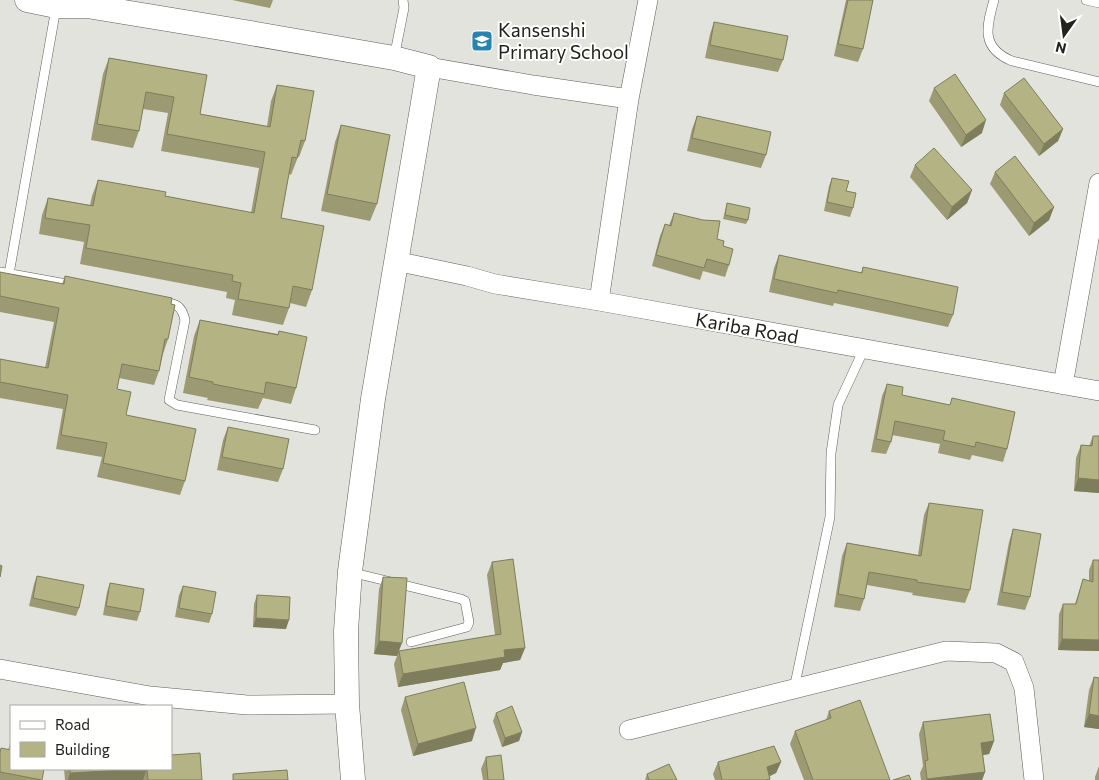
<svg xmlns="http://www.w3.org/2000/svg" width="1099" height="780" viewBox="0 0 1099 780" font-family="Commissioner,sans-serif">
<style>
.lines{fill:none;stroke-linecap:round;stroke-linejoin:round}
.service-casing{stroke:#5e5e59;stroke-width:10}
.minor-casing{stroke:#5e5e59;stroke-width:20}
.tertiary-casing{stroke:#5e5e59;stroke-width:25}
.service{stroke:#fff;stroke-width:9}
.minor{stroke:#fff;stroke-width:19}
.tertiary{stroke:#fff;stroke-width:24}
.wall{fill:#9b9a72}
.shaded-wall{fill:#7e7d5c}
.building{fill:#b4b384;stroke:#7e7d5c}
.labels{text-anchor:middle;stroke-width:4;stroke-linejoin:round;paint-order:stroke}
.poi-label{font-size:19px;fill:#222220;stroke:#fffffe;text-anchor:start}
.street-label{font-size:19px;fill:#222220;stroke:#fffffe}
</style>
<rect width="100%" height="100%" fill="#e3e3dd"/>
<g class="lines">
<g class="service-casing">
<path id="service" d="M994,0C986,28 981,48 1012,61L1099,82
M1086,0L1099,3
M394,58L404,8L403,0
M0,272L72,285
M9,274L56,8
M159,301C174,304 181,303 185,320L169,400L177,405L315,430
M350,572L461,599L465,601L469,622L467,627L411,642
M794,689L830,517L831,453L838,405L864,349"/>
</g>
<g class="minor-casing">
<path id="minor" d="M429,67L533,85L629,99
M395,261L467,276L495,284L599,301L1099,391
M599,301L629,99L648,0
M1063,385L1099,183
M0,669L150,696L247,705L347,704
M629,730L946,651L996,653L1014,662L1024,688L1034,780"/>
</g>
<g class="tertiary-casing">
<path id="tertiary" d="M27,0L56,6H87L227,29L394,58L429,67L373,399L350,571L346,631L347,704L353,780"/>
</g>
<use href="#service" class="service"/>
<use href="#minor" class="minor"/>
<use href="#tertiary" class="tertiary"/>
</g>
<path class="wall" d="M232,0H273L270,8Z
M846,0H873L863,49L858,62L834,56Z
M714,22L783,60L778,72L705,58L710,34Z
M109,58L207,75L200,114L267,126L271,101L277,85L305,141L299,157H298L291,175L289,174L281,218L312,290L306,307L290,303L289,308L283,325L232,315L235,300L226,298L227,292L80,264L84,242L39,234L42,215L48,198L90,205L92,196L98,180L165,196L251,213L259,168L161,151L168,113L143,109L139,131L133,148L91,140L103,74Z
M934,88L982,133L961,147L929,101Z
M1004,93L1063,129L1058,141L1039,156L1000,105Z
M697,116L766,155L761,168L687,151L692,129Z
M341,125L377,204L370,221L321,211L335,142Z
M915,165L972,190L967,203L947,220L910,177Z
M995,172L1054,207L1049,220L1029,236L990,184Z
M832,178L846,191L853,208L850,217L824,211L829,186Z
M727,203L748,220L746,224L723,219Z
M674,213L717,239L723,246L729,265L725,277L703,271L700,280L652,266L660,236L665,224L669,225Z
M779,255L861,273L863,267L953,315L948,327L834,303L833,306L769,292L774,268Z
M0,272L62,284L65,276L171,304L168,339L163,354L159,371L154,385L119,378L117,389L126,415L185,481L180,495L97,477L102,457L56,449L63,409L0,398V359L45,368L54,322L0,312Z
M200,320L278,334L279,331L296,388L291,404L263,398L258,409L207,400L208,398L183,393L194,336Z
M887,384L902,395L950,405L952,398L1007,449L1003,462L972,455L970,460L938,453L940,444L892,435L891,442L886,454L871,452L882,396Z
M228,427L283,469L278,482L217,470L223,440Z
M1093,436H1099V493L1074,491L1076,458L1081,445L1089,446Z
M929,503L970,590L965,603L912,595L913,593L867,585L864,599L860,611L834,607L842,556L847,543L918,555L924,515Z
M1013,529L1030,597L1025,610L997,605L1009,542Z
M1093,560L1099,651L1058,650L1059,614L1063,604H1075L1083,579L1089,581V570Z
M492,562L525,648L520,660L503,663L500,670L398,687L394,664L397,656L374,654L379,589L383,577L399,651L495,635L487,575Z
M37,576L79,608L76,616L29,606L34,584Z
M110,583L140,612L137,621L103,615L107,592Z
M183,586L212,614L209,623L175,617L179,595Z
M257,595L286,629L253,627L254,604Z
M1094,677L1099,678V729L1084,727L1089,690Z
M405,697L472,741L413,756L401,710Z
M829,711L890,780H804L790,744L795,731L826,720Z
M496,713L522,732L519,741L502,747L493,721Z
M923,722L994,741L989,754L983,755L985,772L982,780H921L920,773L923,766L919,734Z
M11,741V769L42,780H0V750H8Z
M486,757L504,780H483L481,769Z
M718,762H781L776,773L770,776V780H715L713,774Z
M1099,766V780H1095V777Z
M64,769H171L202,780H65Z
M647,774L677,780H645Z"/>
<path class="shaded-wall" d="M986,120L982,133L961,147L966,135Z
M1063,129L1058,141L1039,156L1044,144Z
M972,190L967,203L947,220L952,207Z
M1054,207L1049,220L1029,236L1034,223Z
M1078,478L1099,480V493L1074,491Z
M256,618L289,620L286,629L253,627Z
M1062,639L1099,640V651L1058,650Z
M379,641L402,643L397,656L374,654Z
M525,648L520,660L503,663L500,670L398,687L403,674L504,650Z
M1089,714L1099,716V729L1084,727Z
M476,728L472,741L413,756L418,744Z
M522,732L519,741L502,747L505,738Z
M994,741L989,754L977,756L981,743Z
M781,762L776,773L763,779L767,767Z
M141,769H147L143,780H68L70,773Z
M985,772L982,780H926L927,779Z"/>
<path class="building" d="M848,0H873L863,49L838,44Z
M714,22L788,36L783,60L710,45Z
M109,58L207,75L200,114L270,127L277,85L314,91L305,141L301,140L297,158L292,157L281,218L324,226L312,290L293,286L289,308L238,299L241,283L232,281L233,275L86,248L90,225L45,218L48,198L93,206L98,180L166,192L165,196L254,213L265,152L167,134L174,97L146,92L139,131L97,124Z
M955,74L986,120L966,135L934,88Z
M1024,78L1063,129L1044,144L1004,93Z
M697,116L771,132L766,155L692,138Z
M341,125L390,135L377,204L327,194Z
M934,148L972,190L952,207L915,165Z
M1015,156L1054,207L1034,223L995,172Z
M832,178L849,181L846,191L856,193L853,208L827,202Z
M727,203L750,208L748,220L725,215Z
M674,213L703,220L720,221L717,239L724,241L723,246L733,249L729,265L707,259L704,268L656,255L665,224L671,226Z
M779,255L862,273L863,267L958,287L953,315L838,290L837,293L774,279Z
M0,272L64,284L65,276L172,298L171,304L175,305L168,339H165L159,371L122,364L117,389L131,392L126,415L196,429L185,481L103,463L107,443L61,435L68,395L0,382V359L48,368L59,308L0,296Z
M200,320L278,335L279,331L307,337L296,388L266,382L264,394L213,384V382L189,377Z
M887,384L903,387L902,395L950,405L952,398L1015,412L1007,449L976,442L975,447L943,440L945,431L895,421L891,442L876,439Z
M228,427L289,439L283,469L222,457Z
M1093,436H1099V480L1078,478L1081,445L1092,446Z
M929,503L983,510L970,590L917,582V580L869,572L864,599L838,594L847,543L921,556Z
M1013,529L1041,534L1030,597L1002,592Z
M513,559L525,648L504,650L505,657L403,674L399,651L501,634L492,562Z
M1093,560H1099V640L1062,639L1063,604H1076L1083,579L1093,582Z
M0,565L2,566L0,577Z
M37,576L84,585L79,608L33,598Z
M383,577L407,578L402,643L379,641Z
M110,583L144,589L140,612L106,606Z
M183,586L216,592L212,614L179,608Z
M257,595L290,597L289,620L256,618Z
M1094,677L1099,678V716L1089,714Z
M464,682L476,728L418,744L405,697Z
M860,700L890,780H813L795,731L831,718L829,711Z
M512,706L522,732L505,738L496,713Z
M990,714L994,741L981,743L985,772L927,779L925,761L928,760L923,722Z
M11,746V769H44L42,780L0,772V752L1,748L11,750Z
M774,746L781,762L767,767L770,779L766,780H722L718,762Z
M200,753L202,780H148L147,769H171V755Z
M501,755L504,780H488L486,757Z
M669,764L677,780H649L647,774Z
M70,769H141L70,773Z
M287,770L288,780H233V774Z
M909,775L911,780H893Z"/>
<defs>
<g id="school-square" transform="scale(1.125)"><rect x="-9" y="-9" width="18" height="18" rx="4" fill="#2784b0" stroke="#fffffe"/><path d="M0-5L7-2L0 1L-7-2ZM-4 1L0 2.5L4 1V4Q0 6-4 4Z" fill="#fff"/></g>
</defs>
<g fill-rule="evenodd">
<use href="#school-square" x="482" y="41"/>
</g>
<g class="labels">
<g class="poi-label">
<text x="498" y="37">Kansenshi<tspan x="498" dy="22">Primary School</tspan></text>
</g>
<g class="street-label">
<text transform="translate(747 328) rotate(10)" y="7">Kariba Road</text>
</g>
</g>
<rect x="10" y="705" width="162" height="65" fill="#fffffe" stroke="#a7a7a5"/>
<rect x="20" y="721" width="25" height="8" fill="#ffffff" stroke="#a7a7a5"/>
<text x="55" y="730" font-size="15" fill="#222220">Road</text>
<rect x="20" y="742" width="25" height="15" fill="#b4b384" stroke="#a7a7a5"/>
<text x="55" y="755" font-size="15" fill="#222220">Building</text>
<g transform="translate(1064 35) rotate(194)" stroke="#fffffe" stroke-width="4" paint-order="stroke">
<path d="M0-4L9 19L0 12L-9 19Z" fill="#222220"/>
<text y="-8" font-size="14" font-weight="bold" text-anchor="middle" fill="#222220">N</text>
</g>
</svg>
